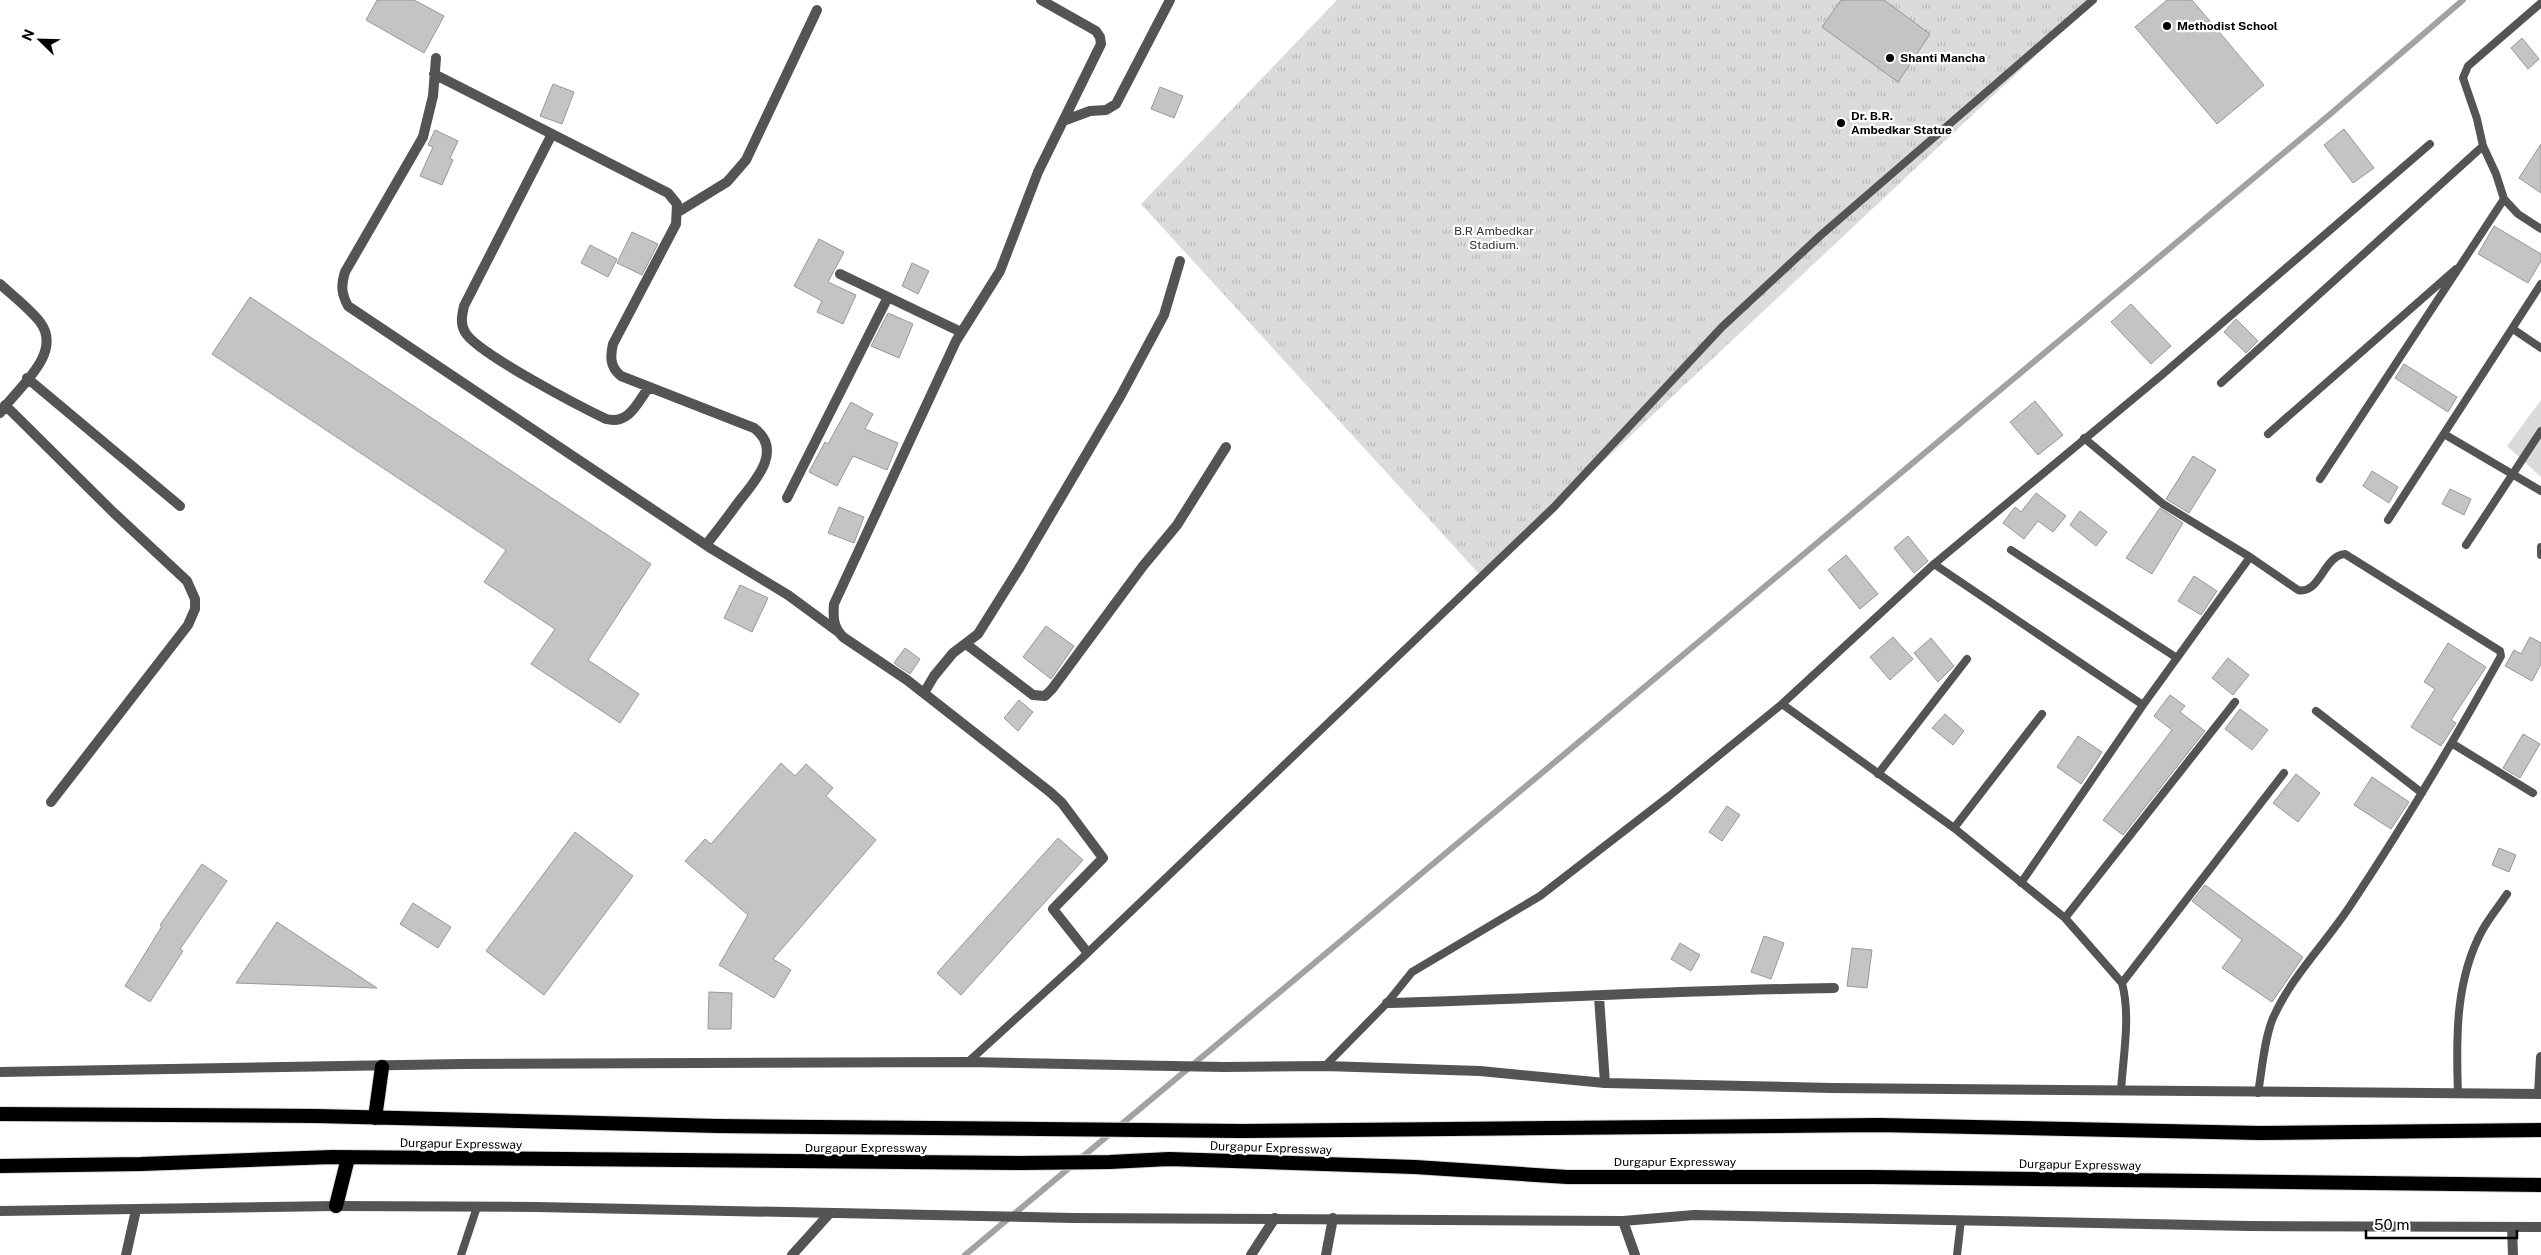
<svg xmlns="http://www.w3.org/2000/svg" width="2541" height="1255" viewBox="0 0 2541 1255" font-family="'Public Sans',sans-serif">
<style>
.park{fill:url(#park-tufts)}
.pitch{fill:#dbdbdb}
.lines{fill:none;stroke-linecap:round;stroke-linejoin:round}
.stream{stroke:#a2a2a2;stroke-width:6}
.building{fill:#c4c4c4;stroke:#989898}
.trunk-casing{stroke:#dbdbdb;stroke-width:16}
.service{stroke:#545454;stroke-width:8}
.minor{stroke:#545454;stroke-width:10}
.tertiary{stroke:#545454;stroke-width:10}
.trunk{stroke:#000;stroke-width:14}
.poi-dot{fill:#000;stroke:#fff;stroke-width:2}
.labels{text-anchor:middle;stroke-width:4.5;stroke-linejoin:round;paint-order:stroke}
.poi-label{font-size:12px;font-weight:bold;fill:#000;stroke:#fff;text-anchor:start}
.park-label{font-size:12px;fill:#323232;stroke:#fff}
.street-label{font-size:12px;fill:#000;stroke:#fff}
</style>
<defs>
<pattern id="park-tufts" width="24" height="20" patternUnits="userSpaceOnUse" patternTransform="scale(1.25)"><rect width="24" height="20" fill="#dbdbdb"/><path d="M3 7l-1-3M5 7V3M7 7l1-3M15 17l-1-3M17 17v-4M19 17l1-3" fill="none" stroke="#bababa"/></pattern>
</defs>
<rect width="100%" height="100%" fill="#fff"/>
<path class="park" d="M1337,0H2095L1481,576L1141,204Z"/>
<path class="pitch" d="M2541,400V477L2507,446Z"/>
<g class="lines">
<path class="stream" d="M965,1255L2328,116L2463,0"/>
</g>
<path class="building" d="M377,0H414L444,16L424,53L366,20Z
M1841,0H1884L1930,34L1898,82L1822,27Z
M2167,0H2192L2264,85L2217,124L2135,27Z
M2522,38L2539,59L2528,69L2511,48Z
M553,84L574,92L562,124L540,116Z
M1160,87L1183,96L1174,118L1151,109Z
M2344,129L2374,168L2353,183L2324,145Z
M435,130L458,141L450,158L453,160L442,185L420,176L433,147L428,145Z
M2541,144V193L2519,178Z
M2494,226L2541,254V261L2528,283L2478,254Z
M632,232L658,244L642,275L617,263Z
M819,239L844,252L828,282L856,295L843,324L817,312L822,301L794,286Z
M590,245L617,259L608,277L581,263Z
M912,263L929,271L918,294L902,286Z
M250,297L651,564L588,660L639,694L620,723L531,664L555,629L484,582L506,550L212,354Z
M2131,304L2171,346L2151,364L2111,322Z
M888,313L913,324L899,358L871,346Z
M2236,319L2258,341L2246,353L2224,332Z
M2404,364L2457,397L2448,412L2395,378Z
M2035,401L2063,435L2038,455L2010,422Z
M851,402L873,414L865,429L898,443L887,470L853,456L837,486L809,472L825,442L828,444Z
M2193,456L2216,470L2189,513L2166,499Z
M2372,471L2398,487L2389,503L2363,486Z
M2450,489L2471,499L2464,515L2442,504Z
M2036,493L2066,516L2053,532L2038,521L2024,539L2003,523L2015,507L2021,512Z
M839,507L864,517L854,543L828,533Z
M2160,508L2183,523L2152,574L2126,558Z
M2080,511L2107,532L2096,546L2070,525Z
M1908,536L1928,561L1914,573L1894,548Z
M1846,555L1878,594L1860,609L1828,570Z
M2194,576L2217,591L2201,615L2178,601Z
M740,585L768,598L752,632L724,618Z
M1046,626L1074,646L1051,679L1023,657Z
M1893,637L1913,659L1890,680L1870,657Z
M2530,637L2541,643V664L2532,681L2505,666L2514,650L2521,654Z
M1931,638L1954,666L1938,682L1914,653Z
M2448,643L2486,667L2451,720L2456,723L2441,746L2411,727L2435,689L2424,682Z
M905,648L920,659L910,674L894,663Z
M2228,658L2249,675L2233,695L2212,678Z
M2170,695L2185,706L2180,712L2205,731L2123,835L2103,820L2172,730L2154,716Z
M1019,700L1033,712L1018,731L1004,718Z
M2240,709L2268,730L2252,750L2225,729Z
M1945,714L1964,731L1953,745L1932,728Z
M2523,734L2540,744L2520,778L2503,768Z
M2078,736L2102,752L2081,784L2057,767Z
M781,763L795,776L806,764L833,788L826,796L876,840L773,959L791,970L774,998L719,965L748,915L685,861L705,839L711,844Z
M2296,774L2320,793L2298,822L2273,803Z
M2372,777L2409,802L2391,829L2354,805Z
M1727,806L1740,815L1722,841L1709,832Z
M575,832L633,876L544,995L486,951Z
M1058,838L1083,860L961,995L937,973Z
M2499,848L2516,855L2509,872L2492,865Z
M202,864L227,881L180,949L183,951L150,1002L125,986L162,926L160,925Z
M2205,885L2303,957L2272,1002L2222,968L2242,940L2192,901Z
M413,903L451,927L438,948L400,924Z
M277,922L377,988L236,983Z
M1764,936L1784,943L1771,979L1751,972Z
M1680,943L1700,955L1691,971L1671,959Z
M1852,948L1872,950L1867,988L1847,986Z
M709,992L732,993L731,1029H708Z"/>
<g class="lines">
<g class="trunk-casing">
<path id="trunk" d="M0,1114L316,1116L718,1126L1241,1131L1879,1125L2260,1133L2541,1130
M375,1118L382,1067
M0,1166L141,1164L332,1157L1020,1163L1110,1162L1169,1159L1415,1167L1567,1177H1873L2541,1185
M336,1206L348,1158"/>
</g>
<path class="service" d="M2541,3L2468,66L2463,78L2477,119L2483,146L2496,174L2504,199L2518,214L2541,229
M2513,329L2541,348
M2221,383L2483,146
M2268,434L2456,269
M2444,434L2541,491
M2084,438L2163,504L2250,557L2298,590C2320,595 2323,556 2345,554L2500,651L2501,656C2454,741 2404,825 2350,906C2325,944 2291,977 2273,1018C2264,1039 2262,1071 2258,1093
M2320,479L2504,199
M2388,520L2541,284
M2466,545L2541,431
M2541,547V555
M2011,550L2177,658
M1934,564L2143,705
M1782,704L1954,828L2065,918L2122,983C2131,1017 2123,1056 2121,1091
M2316,711L2422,793
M2453,744L2533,793
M1878,774L1967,659
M1954,828L2042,714
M2021,883L2143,705L2250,557
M2065,918L2235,702
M2122,983L2284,773
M968,1062L1077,963L1554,507L1722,327L1821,235L2093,0
M1325,1066L1387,1003L1412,972L1540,896L1668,797L1782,704L1934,564L2163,374L2430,144
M2458,1094C2456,1039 2455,979 2483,929C2490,917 2499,906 2507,894
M461,1255L477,1207
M1957,1255L1961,1220"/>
<path class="minor" d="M1041,0L1096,31L1100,37L1101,44L1038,172L1000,271L956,341L834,604C833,617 833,627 843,637L907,680L1050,792L1062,803L1103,858L1053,909L1087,952
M436,58L433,96L423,137L345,272C341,285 341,293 348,306L712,549L788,595L837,631
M434,74L668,193L677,204L676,224L613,344C610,357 610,367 621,376L754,428C785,451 753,483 737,504C727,518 716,532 706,545
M1063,121L1090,111L1106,110L1116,104L1170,0
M552,134L464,306C462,315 460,324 465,332C475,352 581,407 606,419C629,425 637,403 649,387
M678,212L727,182L746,160L817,10
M840,274L961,332
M0,284C13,296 29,308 40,322C64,354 17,388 0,413
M27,378L180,506
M5,405L114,513L187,581L195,599V609L188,625L51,802
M787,498L888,297
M966,644L1033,695L1045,696L1052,689L1143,566L1177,525L1226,447
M924,693L934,676L953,653L978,634L1020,567L1120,397L1164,315L1180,261
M1599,997L1605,1083
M1387,1003C1536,999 1685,990 1834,988
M2539,1094L2541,1057
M1623,1221L1635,1255
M2512,1227L2513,1255
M126,1255L136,1210
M1251,1255L1275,1218
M1326,1255L1333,1218"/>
<path class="tertiary" d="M0,1072L461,1064L968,1062L1224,1067L1325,1066L1480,1071L1605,1083L1831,1088L2541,1094
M0,1211L336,1206L537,1207L1073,1218L1623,1221L1694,1215L2249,1226L2541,1227
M792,1255L830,1213"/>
<use href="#trunk" class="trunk"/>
</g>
<g class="poi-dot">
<circle cx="2167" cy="26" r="5"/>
<circle cx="1890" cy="58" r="5"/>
<circle cx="1841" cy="123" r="5"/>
</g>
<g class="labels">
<g class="poi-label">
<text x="2177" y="30">Methodist School</text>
<text x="1900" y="62">Shanti Mancha</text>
<text x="1851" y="120">Dr. B.R.<tspan x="1851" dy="14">Ambedkar Statue</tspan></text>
</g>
<g class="park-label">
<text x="1494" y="235">B.R Ambedkar<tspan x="1494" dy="14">Stadium.</tspan></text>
</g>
<g class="street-label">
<text transform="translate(461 1144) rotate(1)" y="4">Durgapur Expressway</text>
<text x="866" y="1152">Durgapur Expressway</text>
<text transform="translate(1271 1148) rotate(2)" y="4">Durgapur Expressway</text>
<text x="1675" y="1166">Durgapur Expressway</text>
<text transform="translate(2080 1165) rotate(1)" y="4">Durgapur Expressway</text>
</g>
</g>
<g transform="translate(40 40) rotate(293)" stroke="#ffffff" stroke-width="4" paint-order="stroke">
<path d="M0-4L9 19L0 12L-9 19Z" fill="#000000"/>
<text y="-8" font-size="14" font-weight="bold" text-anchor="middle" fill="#000000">N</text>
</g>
<path d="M2366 1230v8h151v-8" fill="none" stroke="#000000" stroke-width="2.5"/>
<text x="2374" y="1230" font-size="15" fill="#000000" stroke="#ffffff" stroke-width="4" paint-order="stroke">50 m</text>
</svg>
